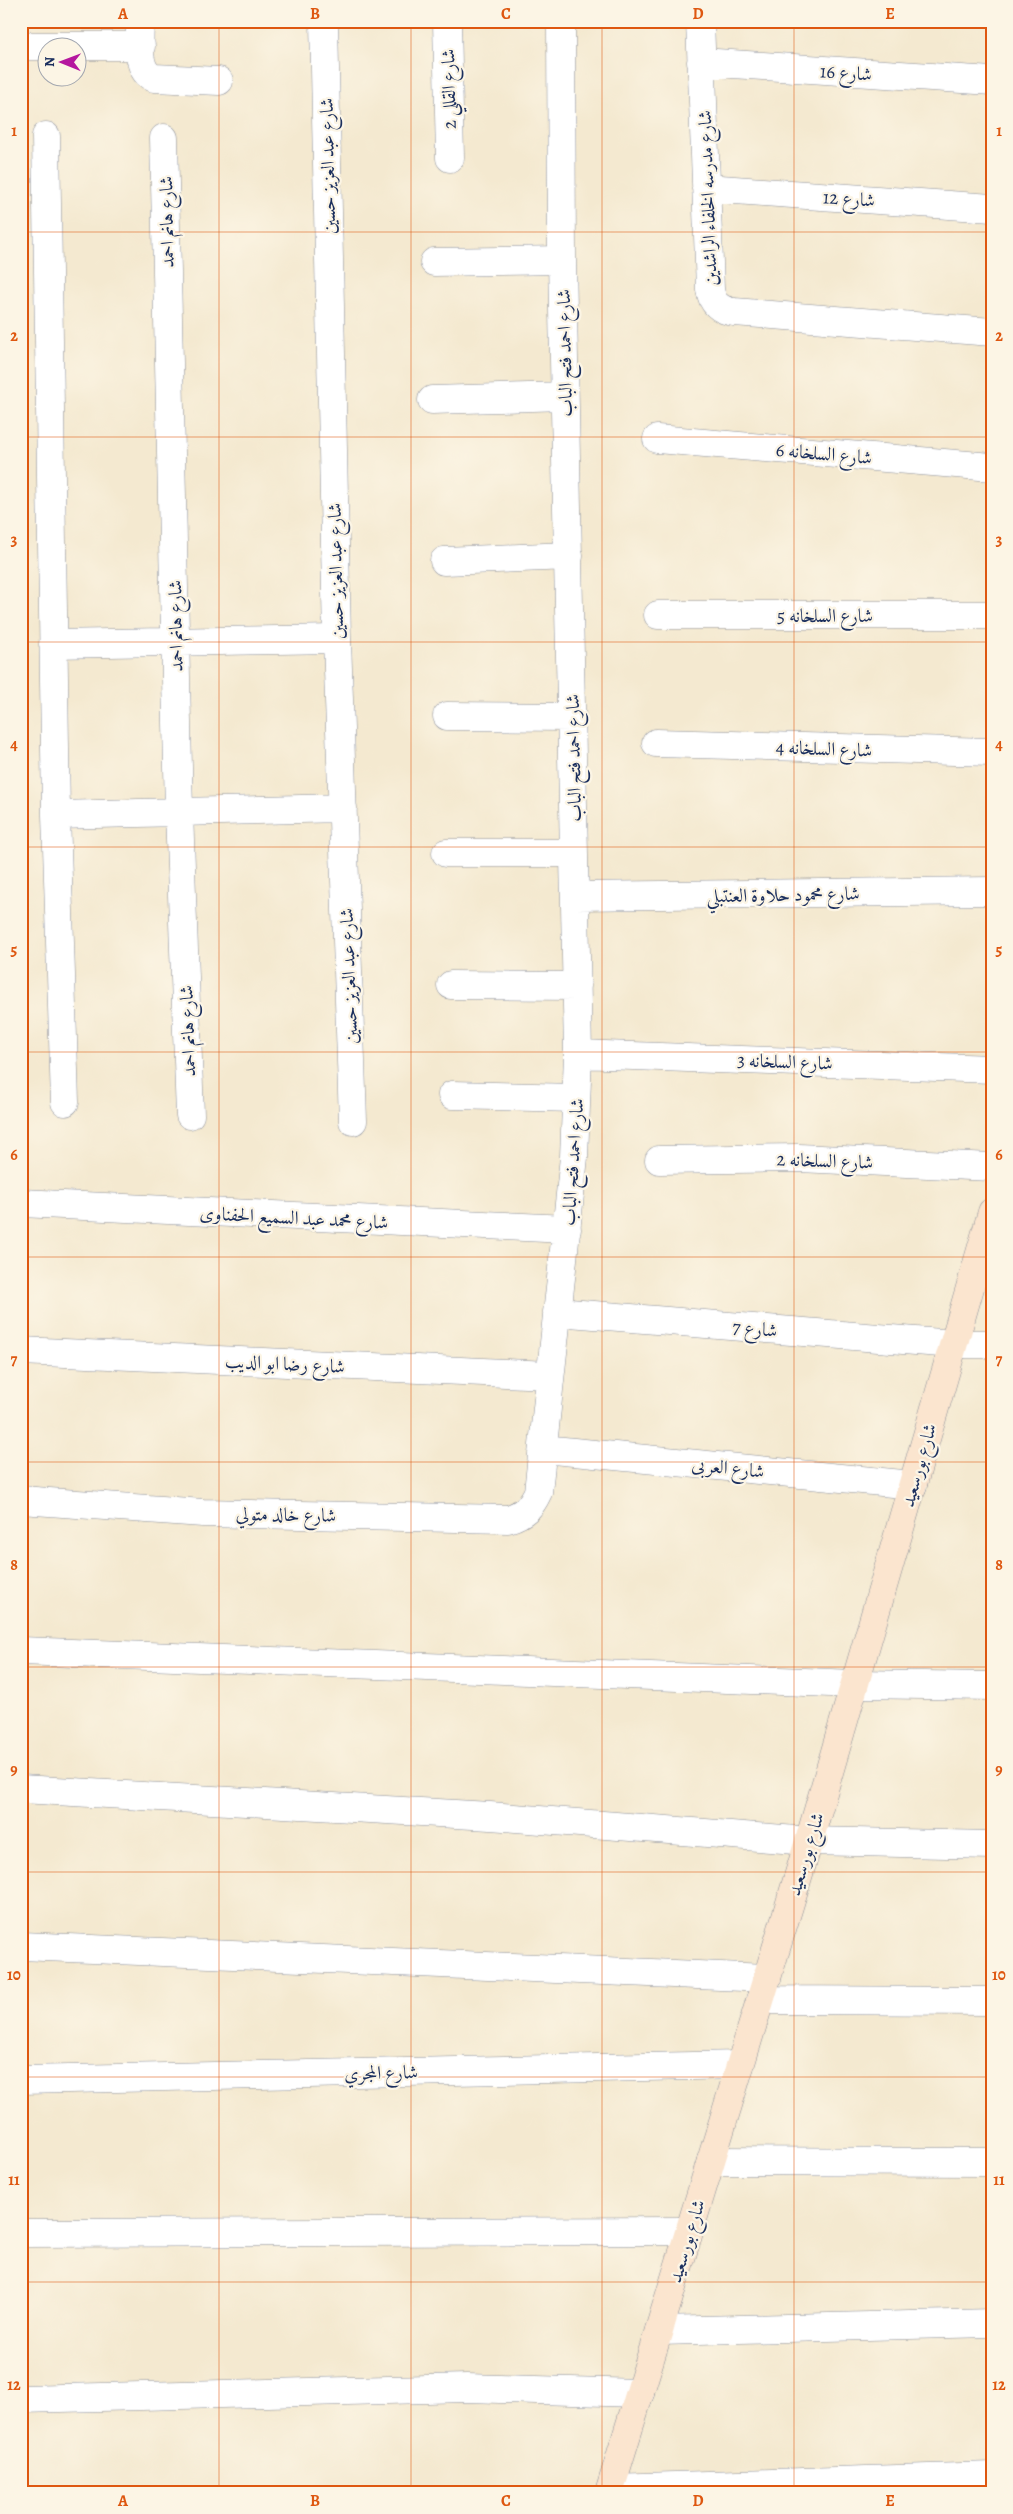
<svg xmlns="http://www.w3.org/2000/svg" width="1013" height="2514" viewBox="0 0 1013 2514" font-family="Alegreya,Amiri,serif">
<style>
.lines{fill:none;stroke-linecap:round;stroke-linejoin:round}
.street-casing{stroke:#888c97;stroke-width:29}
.secondary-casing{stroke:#888c97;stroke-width:29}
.street{stroke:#fff;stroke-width:28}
.secondary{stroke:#fbe5cf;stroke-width:28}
.grid{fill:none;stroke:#de5710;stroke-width:1;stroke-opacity:0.55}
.labels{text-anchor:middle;stroke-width:4.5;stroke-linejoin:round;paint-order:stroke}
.street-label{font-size:19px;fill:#1b2f5e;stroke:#fcf5e5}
.neatline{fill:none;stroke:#de5710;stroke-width:2}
.grid-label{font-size:16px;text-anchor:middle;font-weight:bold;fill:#de5710}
</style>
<rect width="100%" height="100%" fill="#fcf5e5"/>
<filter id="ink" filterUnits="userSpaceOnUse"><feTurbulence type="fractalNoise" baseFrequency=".02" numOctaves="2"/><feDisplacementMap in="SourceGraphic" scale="10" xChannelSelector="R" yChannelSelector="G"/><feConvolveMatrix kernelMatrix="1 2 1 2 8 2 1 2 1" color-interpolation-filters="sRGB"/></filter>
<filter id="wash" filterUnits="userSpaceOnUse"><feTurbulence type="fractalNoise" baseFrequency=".0096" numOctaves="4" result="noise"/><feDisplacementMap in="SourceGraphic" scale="20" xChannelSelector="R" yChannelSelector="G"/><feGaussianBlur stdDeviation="1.12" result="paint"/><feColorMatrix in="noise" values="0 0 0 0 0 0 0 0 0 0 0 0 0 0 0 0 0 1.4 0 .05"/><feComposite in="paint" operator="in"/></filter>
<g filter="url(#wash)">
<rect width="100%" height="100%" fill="#f4e9d0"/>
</g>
<g filter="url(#ink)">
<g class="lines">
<g class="street-casing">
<path id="street" d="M140,21C140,39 135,71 154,78L219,81
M324,21L337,639L353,1121
M447,21L450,158
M700,21L710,289C712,303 719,310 734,312L992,332
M21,46H141
M701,62L992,81
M46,136L56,815L65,1102
M164,138L179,812L190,1115
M706,188L992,208
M434,262L562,260
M432,400L564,396
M657,439L992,467
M444,561L569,556
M658,615H992
M53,644L337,639
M447,716L572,717
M656,743L992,752
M56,815L343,808
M446,853H574
M575,896L992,891
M451,985L577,986
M578,1054L992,1069
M452,1095L576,1098
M659,1160L799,1158L992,1167
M21,1203L567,1229
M557,1312L953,1344H992
M21,1351L549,1375
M543,1449L913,1485
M21,1500L203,1513L508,1519C524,1514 531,1507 538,1492L574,1157L578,1054L562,260L561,21
M21,1651L855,1684L992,1686
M21,1789L490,1816L809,1841L992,1845
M21,1946L767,1978
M760,2000L992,2001
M21,2080L740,2065
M711,2161L992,2162
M21,2233L689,2231
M659,2331L992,2323
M21,2399L467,2388L640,2393
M611,2488L992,2476"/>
</g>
<g class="secondary-casing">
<path id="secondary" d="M609,2493L809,1841L992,1212"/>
</g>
<use href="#street" class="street"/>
<use href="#secondary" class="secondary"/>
</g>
</g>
<path class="grid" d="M219,21V2493M411,21V2493M602,21V2493M794,21V2493M21,232H992M21,437H992M21,642H992M21,847H992M21,1052H992M21,1257H992M21,1462H992M21,1667H992M21,1872H992M21,2077H992M21,2282H992"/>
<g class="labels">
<g class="street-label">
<text transform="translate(846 72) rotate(4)" y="7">شارع 16</text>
<text transform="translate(448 89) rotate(-91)" y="7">شارع القللي 2</text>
<text transform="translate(327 166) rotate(-91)" y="7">شارع عبد العزيز حسين</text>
<text transform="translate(707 198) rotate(-92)" y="7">شارع مدرسه الخلفاء الراشدين</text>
<text transform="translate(849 198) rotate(4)" y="7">شارع 12</text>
<text transform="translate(166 222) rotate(-91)" y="7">شارع هانم احمد</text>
<text transform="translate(564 353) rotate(-91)" y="7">شارع احمد فتح الباب</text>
<text transform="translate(824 453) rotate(5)" y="7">شارع السلخانه 6</text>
<text transform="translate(335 571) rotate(-91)" y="7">شارع عبد العزيز حسين</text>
<text x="825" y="622">شارع السلخانه 5</text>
<text transform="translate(175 626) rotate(-91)" y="7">شارع هانم احمد</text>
<text transform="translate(824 748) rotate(2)" y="7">شارع السلخانه 4</text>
<text transform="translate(573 758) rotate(-91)" y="7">شارع احمد فتح الباب</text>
<text transform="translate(783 894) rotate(-1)" y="7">شارع محمود حلاوة العنتبلي</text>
<text transform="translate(348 976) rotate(-92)" y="7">شارع عبد العزيز حسين</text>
<text transform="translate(187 1031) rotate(-92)" y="7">شارع هانم احمد</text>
<text transform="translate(785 1061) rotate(2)" y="7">شارع السلخانه 3</text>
<text transform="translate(825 1160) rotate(2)" y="7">شارع السلخانه 2</text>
<text transform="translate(572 1162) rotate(-86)" y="7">شارع احمد فتح الباب</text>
<text transform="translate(294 1217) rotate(3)" y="7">شارع محمد عبد السميع الحفناوى</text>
<text transform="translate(755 1328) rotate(5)" y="7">شارع 7</text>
<text transform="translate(285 1363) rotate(3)" y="7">شارع رضا ابو الديب</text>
<text transform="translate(918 1465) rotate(-74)" y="7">شارع بورسعيد</text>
<text transform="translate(728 1467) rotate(6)" y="7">شارع العربى</text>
<text transform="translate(286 1514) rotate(1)" y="7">شارع خالد متولي</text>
<text transform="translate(805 1854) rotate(-73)" y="7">شارع بورسعيد</text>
<text transform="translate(381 2072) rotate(-1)" y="7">شارع المجري</text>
<text transform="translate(686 2241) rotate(-73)" y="7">شارع بورسعيد</text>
</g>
</g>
<rect width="1013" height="2514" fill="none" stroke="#fcf5e5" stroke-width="55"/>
<g transform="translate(62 62) rotate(271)"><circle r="24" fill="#fcf5e5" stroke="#a2a6af"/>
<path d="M0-4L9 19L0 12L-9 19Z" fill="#b5179e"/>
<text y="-8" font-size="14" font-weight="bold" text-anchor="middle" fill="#1b2f5e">N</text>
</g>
<rect x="28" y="28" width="958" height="2458" class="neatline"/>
<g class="grid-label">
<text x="123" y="19">A</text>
<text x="315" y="19">B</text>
<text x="506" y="19">C</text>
<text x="698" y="19">D</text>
<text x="890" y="19">E</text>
<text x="14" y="136">1</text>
<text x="999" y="136">1</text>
<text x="14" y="341">2</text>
<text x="999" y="341">2</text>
<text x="14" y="545">3</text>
<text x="999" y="545">3</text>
<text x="14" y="750">4</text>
<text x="999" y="750">4</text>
<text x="14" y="955">5</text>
<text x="999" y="955">5</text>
<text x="14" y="1160">6</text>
<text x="999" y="1160">6</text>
<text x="14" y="1365">7</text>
<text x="999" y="1365">7</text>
<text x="14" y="1570">8</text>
<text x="999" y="1570">8</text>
<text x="14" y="1775">9</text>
<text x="999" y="1775">9</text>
<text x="14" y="1980">10</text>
<text x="999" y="1980">10</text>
<text x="14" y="2185">11</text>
<text x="999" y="2185">11</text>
<text x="14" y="2390">12</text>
<text x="999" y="2390">12</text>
<text x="123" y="2506">A</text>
<text x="315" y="2506">B</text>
<text x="506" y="2506">C</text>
<text x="698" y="2506">D</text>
<text x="890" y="2506">E</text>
</g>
</svg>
